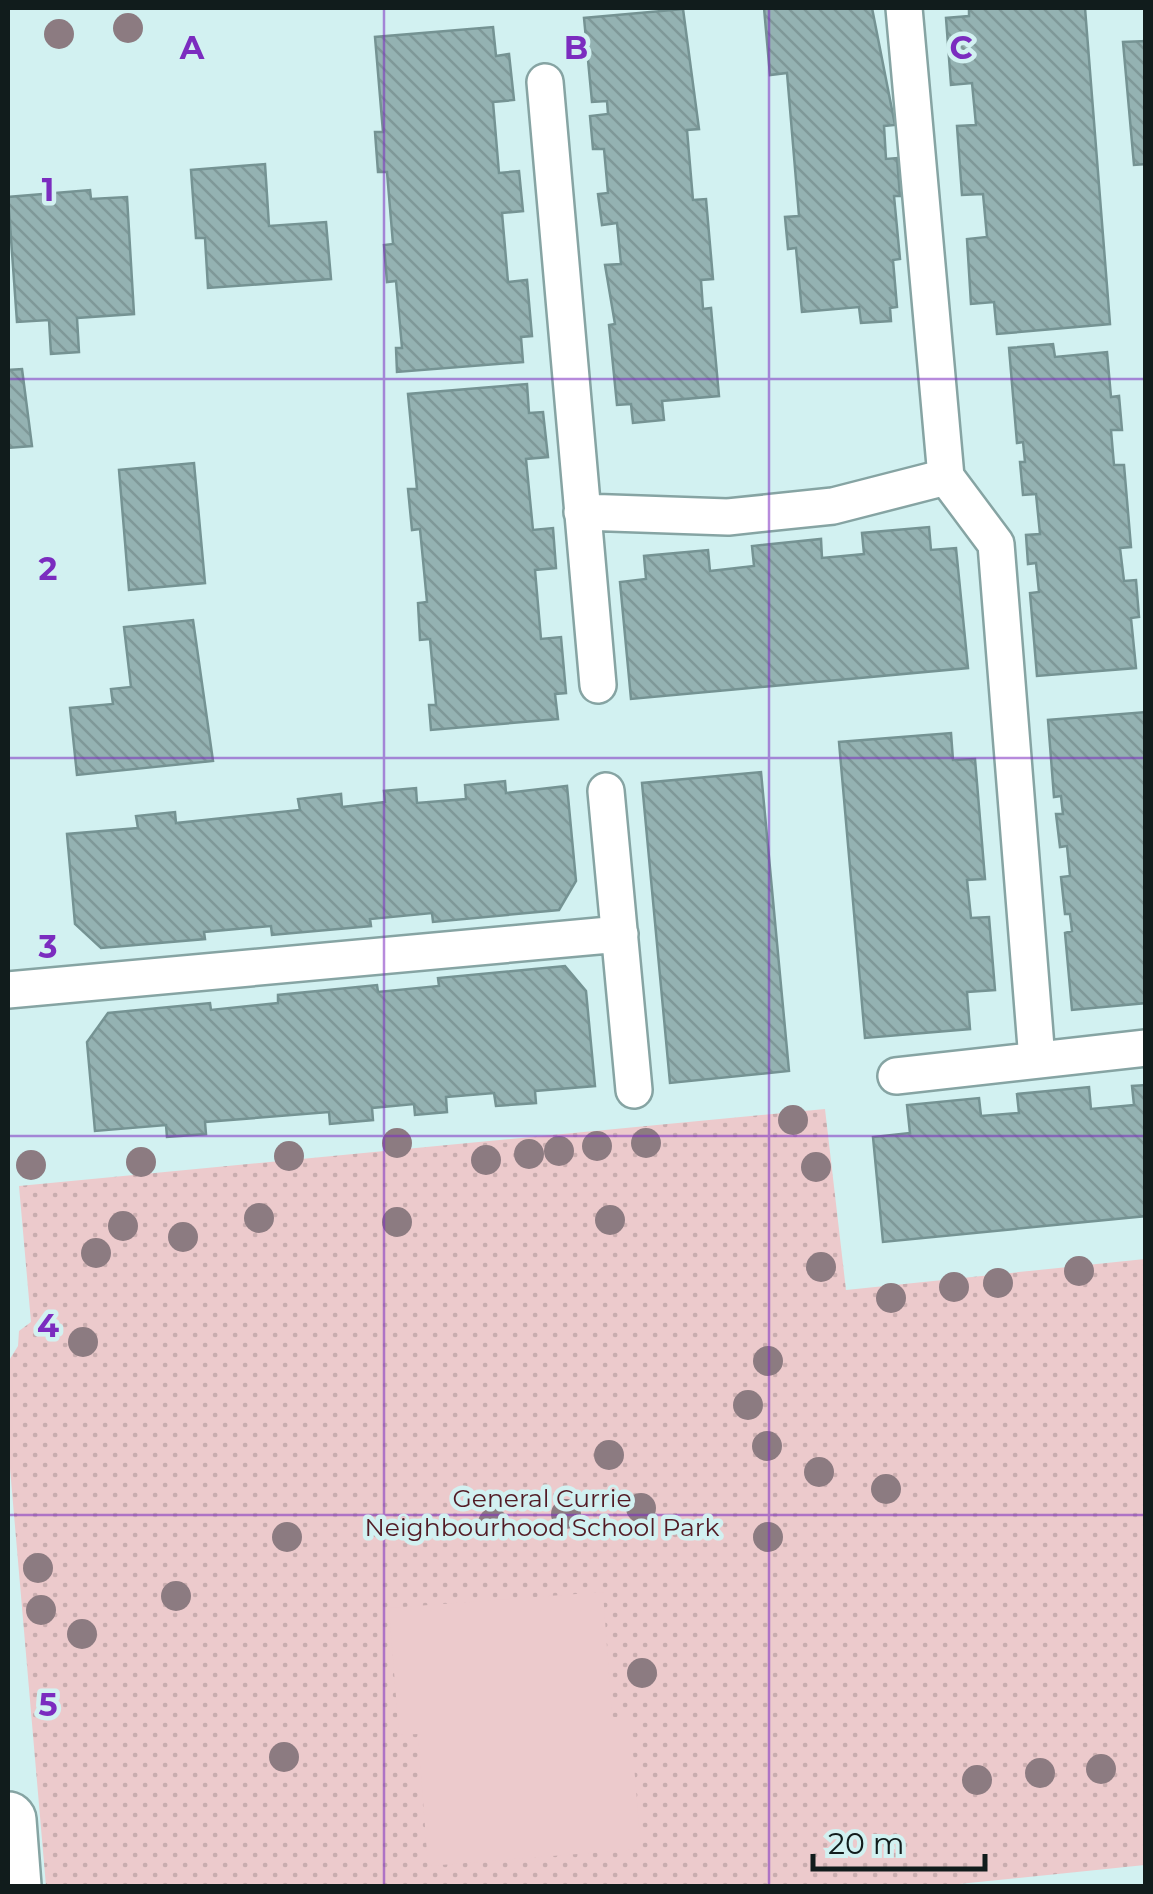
<svg xmlns="http://www.w3.org/2000/svg" width="1153" height="1894" viewBox="0 0 1153 1894" font-family="Montserrat,sans-serif">
<style>
.park{fill:url(#park-dots)}
.pitch{fill:#eccacc}
.building{fill:url(#building-back-hatch);stroke:#759393;stroke-width:2.5}
.lines{fill:none;stroke-linecap:round;stroke-linejoin:round}
.lane-casing{stroke:#86a4a3;stroke-width:40}
.street-casing{stroke:#86a4a3;stroke-width:60}
.lane{stroke:#fff;stroke-width:35}
.street{stroke:#fff;stroke-width:55}
.tree{fill:#8c7b81}
.grid{fill:none;stroke:#7b2cbf;stroke-width:2.5;stroke-opacity:0.55}
.labels{text-anchor:middle;stroke-width:9;stroke-linejoin:round;paint-order:stroke}
.park-label{font-size:25px;fill:#521b25;stroke:#d2f1f1}
.grid-label{font-size:32px;text-anchor:middle;font-weight:bold;fill:#7b2cbf;stroke:#d2f1f1;stroke-width:9;stroke-linejoin:round;paint-order:stroke}
</style>
<defs>
<pattern id="park-dots" width="8" height="8" patternUnits="userSpaceOnUse" patternTransform="scale(2.5)"><rect width="8" height="8" fill="#eccacc"/><path d="M2 2h.1M6 6h.1" fill="none" stroke="#c9adaf" stroke-width="1.8" stroke-linecap="round"/></pattern>
<pattern id="building-back-hatch" width="6" height="6" patternUnits="userSpaceOnUse" patternTransform="scale(2.5)"><rect width="6" height="6" fill="#94b2b2"/><path d="M-1 5l2 2M0 0l6 6M5-1l2 2" fill="none" stroke="#7f9898"/></pattern>
</defs>
<rect width="100%" height="100%" fill="#d2f1f1"/>
<path class="park" d="M825,1109L846,1290L1145,1259V1865L939,1886H46L8,1445V1362L18,1346L19,1331L31,1322L19,1186Z"/>
<path class="pitch" d="M603,1592L612,1717H630L641,1849L428,1866L418,1734L399,1735L389,1608Z"/>
<path class="building" d="M764,8H872L895,125L884,126L886,159L897,158L900,196H894L900,259L893,260L897,307L890,308L891,321L861,323L859,307L802,312L796,248L788,249L785,217L799,216L787,73L770,75Z
M969,8H1085L1110,324L997,334L994,302L971,304L967,239L987,237L983,194L962,195L957,126L976,125L972,83L951,85L946,18L969,16Z
M683,9L699,129L687,130L693,200L706,199L713,279L701,280L703,309L711,308L719,396L662,401L664,420L633,423L631,404L617,405L609,325L615,324L605,265L621,264L617,223L602,225L598,194L608,193L604,149H593L590,116L608,114L607,101L592,102L584,18Z
M493,27L496,56L509,54L514,100L493,102L499,173L519,171L523,211L502,213L508,282L527,280L532,336L521,337L523,362L397,372L396,348H402L396,281L387,282L384,245L393,244L387,172H378L375,132H383L375,37Z
M1146,41V164L1134,165L1123,42Z
M265,164L269,226L326,222L331,279L208,288L205,238H196L191,170Z
M90,190L91,199L127,197L134,314L77,318L79,352L51,354L49,320L17,322L8,197Z
M1053,344L1055,357L1107,352L1111,397L1119,396L1122,430H1111L1114,465H1124L1131,547L1120,548L1124,581L1136,580L1139,617L1131,618L1136,668L1037,676L1030,593L1039,592L1036,563L1028,564L1026,535L1040,534L1036,494L1023,495L1020,462H1025L1023,442L1017,443L1009,348Z
M22,369L32,446L8,448V370Z
M527,384L529,413L543,412L548,457L526,459L533,530L553,528L556,568L535,570L541,639L561,637L566,693L555,694L558,719L431,730L429,705H436L430,639L420,640L418,603L427,602L420,529L412,530L408,489H417L408,394Z
M194,463L205,583L129,590L119,470Z
M929,527L931,550L956,548L968,668L631,699L620,582L646,579L644,556L708,550L710,571L754,566L752,546L821,539L822,558L864,554L862,533Z
M193,620L213,761L77,775L70,708L113,704L111,689L131,687L124,627Z
M1146,712V1003L1072,1010L1065,933L1072,931L1070,914H1065L1061,877L1070,876L1067,846L1060,847L1056,814H1063L1061,796L1054,797L1048,720Z
M951,733L953,760L975,759L985,879L967,880L971,918L989,917L995,990L967,992L970,1029L865,1038L839,742Z
M761,772L789,1071L670,1083L642,783Z
M505,781L506,793L567,786L576,881L559,910L433,922L432,913L370,919L371,926L272,935L271,926L204,932L205,939L101,948L75,924L67,834L138,828L136,816L175,812L176,823L300,810L298,799L341,794L342,807L385,802L384,791L416,788L417,803L466,799L465,785Z
M565,966L586,991L595,1086L535,1091L536,1103L496,1106L494,1093L446,1097L447,1112L415,1115L414,1104L372,1108L373,1120L330,1124L329,1112L205,1122L206,1134L167,1137L166,1125L95,1131L87,1042L108,1013L210,1003L211,1010L278,1003V995L377,985L378,992L439,986L438,978Z
M1146,1085V1216L883,1242L873,1137L910,1133L907,1105L979,1098L981,1116L1019,1113L1017,1094L1089,1087L1091,1109L1134,1105L1132,1086Z"/>
<g class="lines">
<g class="lane-casing">
<path id="lane" d="M904,8L946,477L996,544L1037,1060
M545,82L598,685
M582,512L728,517L833,506L946,477
M606,791L634,1090
M8,990L620,934
M896,1076L1146,1048"/>
</g>
<g class="street-casing">
<path id="street" d="M8,1820L13,1886"/>
</g>
<use href="#lane" class="lane"/>
<use href="#street" class="street"/>
</g>
<g class="tree">
<circle cx="128" cy="28" r="15"/>
<circle cx="59" cy="34" r="15"/>
<circle cx="793" cy="1120" r="15"/>
<circle cx="397" cy="1143" r="15"/>
<circle cx="646" cy="1143" r="15"/>
<circle cx="597" cy="1146" r="15"/>
<circle cx="559" cy="1151" r="15"/>
<circle cx="529" cy="1154" r="15"/>
<circle cx="289" cy="1156" r="15"/>
<circle cx="486" cy="1160" r="15"/>
<circle cx="141" cy="1162" r="15"/>
<circle cx="31" cy="1165" r="15"/>
<circle cx="816" cy="1167" r="15"/>
<circle cx="259" cy="1218" r="15"/>
<circle cx="610" cy="1220" r="15"/>
<circle cx="397" cy="1222" r="15"/>
<circle cx="123" cy="1226" r="15"/>
<circle cx="183" cy="1237" r="15"/>
<circle cx="96" cy="1253" r="15"/>
<circle cx="821" cy="1267" r="15"/>
<circle cx="1079" cy="1271" r="15"/>
<circle cx="998" cy="1283" r="15"/>
<circle cx="954" cy="1287" r="15"/>
<circle cx="891" cy="1298" r="15"/>
<circle cx="83" cy="1342" r="15"/>
<circle cx="768" cy="1361" r="15"/>
<circle cx="748" cy="1405" r="15"/>
<circle cx="767" cy="1446" r="15"/>
<circle cx="609" cy="1455" r="15"/>
<circle cx="819" cy="1472" r="15"/>
<circle cx="886" cy="1489" r="15"/>
<circle cx="641" cy="1508" r="15"/>
<circle cx="566" cy="1514" r="15"/>
<circle cx="493" cy="1523" r="15"/>
<circle cx="287" cy="1537" r="15"/>
<circle cx="768" cy="1537" r="15"/>
<circle cx="38" cy="1568" r="15"/>
<circle cx="176" cy="1596" r="15"/>
<circle cx="41" cy="1610" r="15"/>
<circle cx="82" cy="1634" r="15"/>
<circle cx="642" cy="1673" r="15"/>
<circle cx="284" cy="1757" r="15"/>
<circle cx="1101" cy="1769" r="15"/>
<circle cx="1040" cy="1773" r="15"/>
<circle cx="977" cy="1780" r="15"/>
</g>
<path class="grid" d="M384,8V1886M769,8V1886M8,379H1146M8,758H1146M8,1136H1146M8,1515H1146"/>
<g class="labels">
<g class="park-label">
<text x="542" y="1507">General Currie<tspan x="542" dy="29">Neighbourhood School Park</tspan></text>
</g>
</g>
<g class="grid-label">
<text x="192" y="59">A</text>
<text x="576" y="59">B</text>
<text x="961" y="59">C</text>
<text x="48" y="201">1</text>
<text x="48" y="580">2</text>
<text x="48" y="958">3</text>
<text x="48" y="1337">4</text>
<text x="48" y="1716">5</text>
</g>
<rect width="1153" height="1894" fill="none" stroke="#111c1c" stroke-width="20"/>
<path d="M813 1854v15h172v-15" fill="none" stroke="#111c1c" stroke-width="5"/>
<text x="828" y="1854" font-size="30" fill="#111c1c" stroke="#d2f1f1" stroke-width="8" paint-order="stroke">20 m</text>
</svg>
